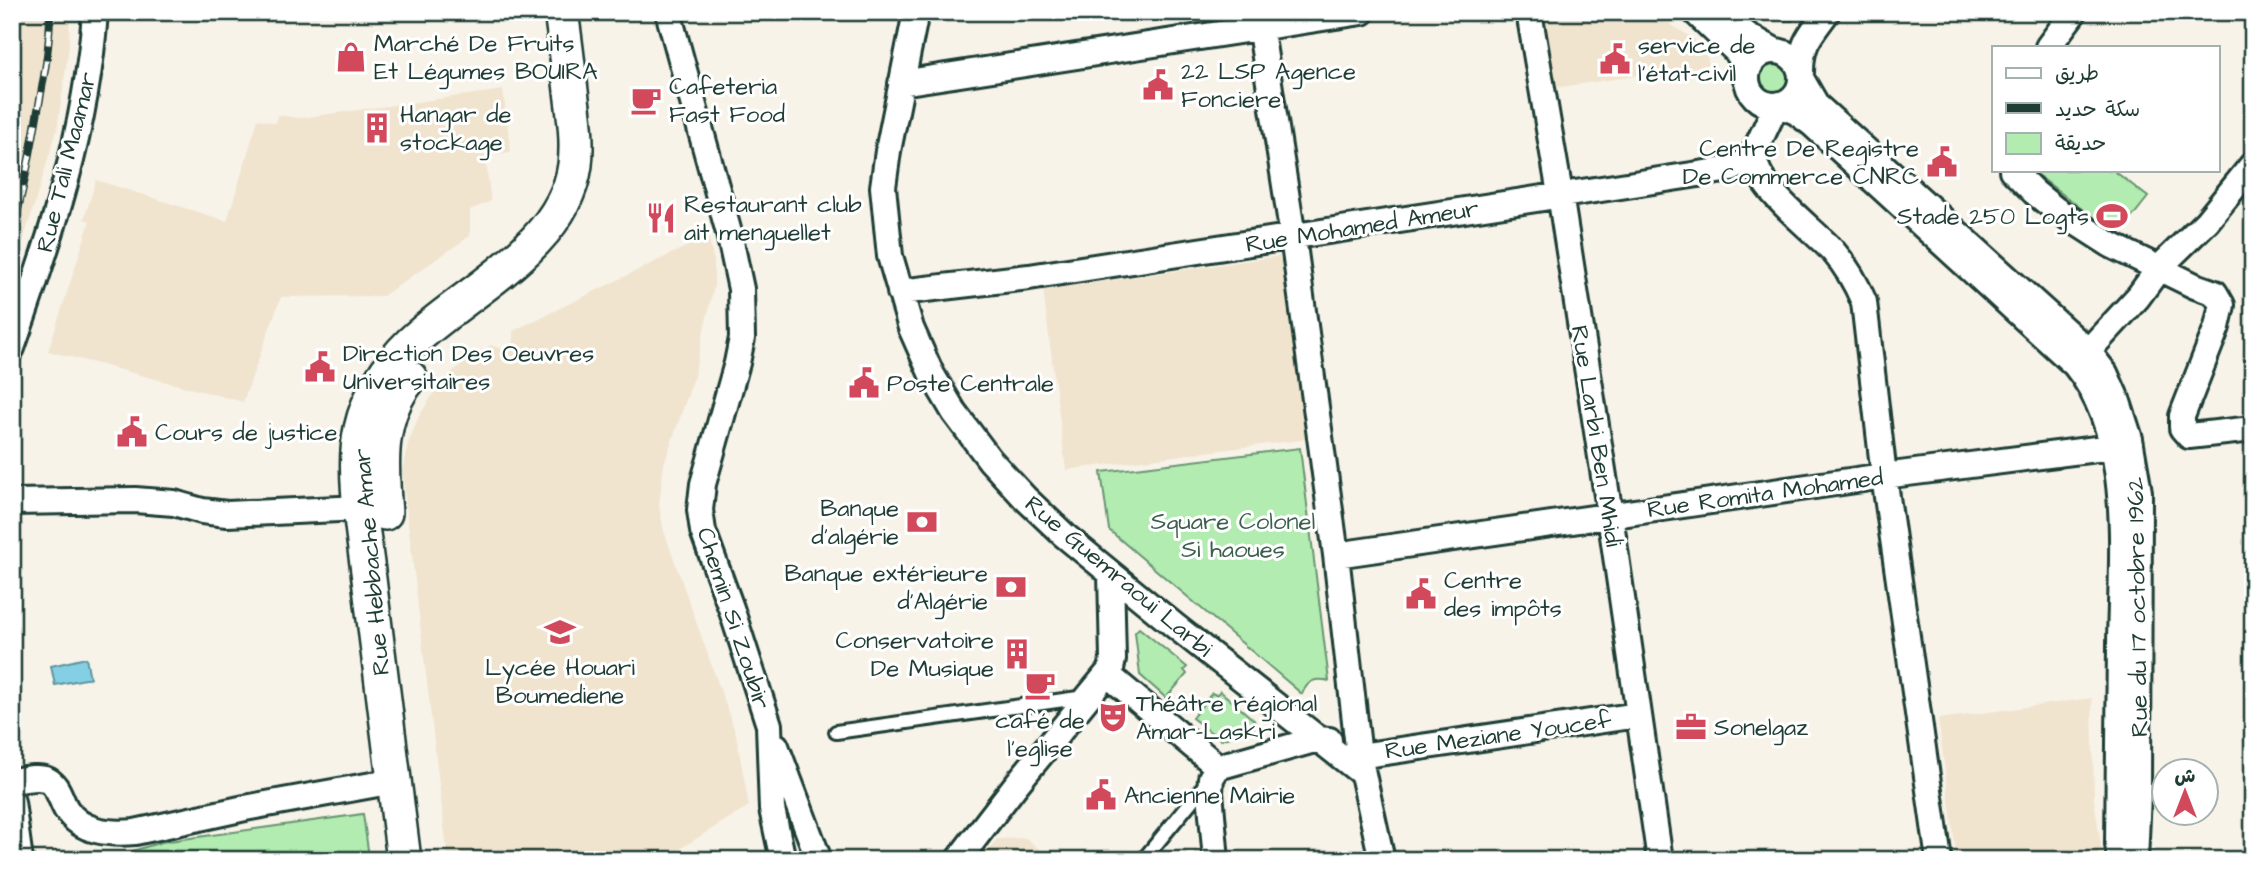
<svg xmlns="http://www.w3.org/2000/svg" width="2265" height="872" viewBox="0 0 2265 872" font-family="'Architects Daughter','Playpen Sans Arabic',sans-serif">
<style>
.built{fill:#f0e4cf}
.green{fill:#b2ecb1;stroke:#689472;stroke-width:2}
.water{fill:#85cfe5;stroke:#5c959e;stroke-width:2}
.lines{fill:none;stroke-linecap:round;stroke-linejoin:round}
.service-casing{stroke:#1f3d34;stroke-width:18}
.minor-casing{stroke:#1f3d34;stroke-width:30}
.secondary-casing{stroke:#1f3d34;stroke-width:38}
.service{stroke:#fff;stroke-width:12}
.minor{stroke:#fff;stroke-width:24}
.secondary{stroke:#fff;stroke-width:33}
.rail-casing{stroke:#1f3d34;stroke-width:8}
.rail{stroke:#fff;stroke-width:5;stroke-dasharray:16;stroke-linecap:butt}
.labels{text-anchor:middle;stroke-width:6;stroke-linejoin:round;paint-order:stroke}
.poi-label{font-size:24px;fill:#1f3d34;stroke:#fff;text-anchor:start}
.street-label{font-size:24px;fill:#1f3d34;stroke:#fff}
.park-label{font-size:24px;fill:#3c604d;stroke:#fff}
</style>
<rect width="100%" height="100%" fill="#f8f3e9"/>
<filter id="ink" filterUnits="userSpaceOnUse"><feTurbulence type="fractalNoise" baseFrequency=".0143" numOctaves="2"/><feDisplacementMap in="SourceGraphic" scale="14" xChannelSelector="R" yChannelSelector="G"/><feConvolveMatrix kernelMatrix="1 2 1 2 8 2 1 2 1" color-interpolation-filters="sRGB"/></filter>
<g filter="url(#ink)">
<path class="built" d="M12,12H70L69,47L57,130L12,278Z
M1584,12H1651L1694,39L1707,57L1709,65L1554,88L1544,19Z
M503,90L511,152L485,156L491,201L470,210V236L383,296L281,297L243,402L48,351L90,221L84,219L96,180L227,221L258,119L276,123L278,115L300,118Z
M708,236L714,261V286L693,380L664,464L659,506L664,531L736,734L749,806L662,860H448L402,472L408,443L419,416L433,394L451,373L473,356L491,345L502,349L513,342V331Z
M1280,256L1308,439L1066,470L1043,290Z
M2092,698L2094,799L2103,860H1957L1938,719Z
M1026,838L1053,860H980L997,839Z"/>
<path class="green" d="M1767,12H1798L1792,21H1784Z
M1759 78a15 15 0 1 1 30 0a15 15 0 1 1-30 0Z
M2031,170H2113L2148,197L2117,236Z
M1300,448L1329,681C1315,678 1308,680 1302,694L1109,530L1101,472Z
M1139,628L1187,667L1184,670L1187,674L1166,698L1140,675L1135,632Z
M1220,691L1254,720L1255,724L1253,729L1221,740L1192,718L1212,693L1216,695Z
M363,814L369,857L354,860H109V858L162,842Z"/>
<path class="water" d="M86,658L90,678L55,685L51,666Z"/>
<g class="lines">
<g class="service-casing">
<path id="service" d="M836,732L1085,697
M1143,860L1208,781"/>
</g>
<g class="minor-casing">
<path id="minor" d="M668,12L729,233L741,289L742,338L737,363L703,484L700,510L703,531L731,608L769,725L772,809L783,860
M916,12L888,151L883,187L890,256L911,328L931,373L954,412L990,460L1025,498L1064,535L1175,626L1363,774
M1258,12L1293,237L1336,555L1359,756L1382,860
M1529,12L1560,194L1610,515L1660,860
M1695,12L1736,51L1741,58L1746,79
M1719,12L1747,35L1775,51
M2048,47L2074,12
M1747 78a27 27 0 1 1 54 0a27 27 0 1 1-54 0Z
M1801,73C1801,42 1810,36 1827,12
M1802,80L1817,106L2088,351L2105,373L2118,402L2130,439L2139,492L2138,795L2135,860
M901,83L1362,12
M1780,105L1796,112L1812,124L2075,365C2135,439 2121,556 2120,645C2119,712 2119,778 2118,844L2120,860
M1755,155C1752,185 1812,228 1833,251C1847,267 1856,283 1864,302L1884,476L1939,860
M2012,170L2034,192L2055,209L2111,245L2195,286L2215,293L2222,305L2217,327L2182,416V428L2189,436L2253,429
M900,292L1029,277L1731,169L1751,159L1776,106
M12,348C51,237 87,131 95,12
M2078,362L2138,297L2160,267L2207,221L2253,164
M12,502L135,500L174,503L202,511L227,514L361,508
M1336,555L1884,476L2112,447
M1107,674L1218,767
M776,746L819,860
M1359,756L1638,715
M12,781C21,780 36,776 45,779C58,783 60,799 66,809C81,833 111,834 135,832L245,808L394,781
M12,802L20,860
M958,860L1015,786L1111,669L1113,659L1111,574
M1216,860L1210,792L1211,778L1218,767L1318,739L1329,740"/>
</g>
<g class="secondary-casing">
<path id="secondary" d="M385,513C381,467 377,416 410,378
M404,860C393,769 382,678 370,587C365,543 351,471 361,429C368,397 387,366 411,343C464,292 564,247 575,165C578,140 574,115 571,91C568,65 565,38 561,12"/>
</g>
<use href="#service" class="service"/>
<use href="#minor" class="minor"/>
<use href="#secondary" class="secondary"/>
<g class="rail-casing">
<path id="rail" d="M12,233C23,192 31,151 38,110C44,78 50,45 50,12"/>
</g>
<use href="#rail" class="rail"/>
</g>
</g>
<defs>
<g id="shop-bare" transform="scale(2.415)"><path d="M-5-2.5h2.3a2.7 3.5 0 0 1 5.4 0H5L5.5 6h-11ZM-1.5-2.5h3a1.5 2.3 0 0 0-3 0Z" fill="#d1495b" stroke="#fff" stroke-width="2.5" paint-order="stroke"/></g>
<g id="civic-bare" transform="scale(2.415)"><path d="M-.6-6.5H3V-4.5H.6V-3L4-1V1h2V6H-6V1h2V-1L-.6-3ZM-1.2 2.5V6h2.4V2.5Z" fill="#d1495b" stroke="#fff" stroke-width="2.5" paint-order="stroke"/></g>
<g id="cafe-bare" transform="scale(2.415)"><path d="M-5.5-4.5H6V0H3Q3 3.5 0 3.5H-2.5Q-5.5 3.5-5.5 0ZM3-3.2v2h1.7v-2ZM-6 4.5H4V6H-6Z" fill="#d1495b" stroke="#fff" stroke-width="2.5" paint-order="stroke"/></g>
<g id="building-bare" transform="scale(2.415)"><path d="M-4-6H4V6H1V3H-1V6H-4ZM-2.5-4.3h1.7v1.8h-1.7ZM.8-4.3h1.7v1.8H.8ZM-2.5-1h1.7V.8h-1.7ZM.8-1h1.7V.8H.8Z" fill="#d1495b" stroke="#fff" stroke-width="2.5" paint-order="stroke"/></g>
<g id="stadium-bare" transform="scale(2.415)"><path d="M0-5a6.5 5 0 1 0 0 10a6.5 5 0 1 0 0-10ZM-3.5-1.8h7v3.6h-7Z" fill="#d1495b" stroke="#fff" stroke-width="2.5" paint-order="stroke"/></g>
<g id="restaurant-bare" transform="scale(2.415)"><path d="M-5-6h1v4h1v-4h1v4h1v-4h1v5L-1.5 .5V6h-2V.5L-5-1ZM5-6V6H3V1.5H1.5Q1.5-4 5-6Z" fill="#d1495b" stroke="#fff" stroke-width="2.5" paint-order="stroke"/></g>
<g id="bank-bare" transform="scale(2.415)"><path d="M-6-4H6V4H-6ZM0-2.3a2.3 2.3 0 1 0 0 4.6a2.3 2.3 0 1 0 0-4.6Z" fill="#d1495b" stroke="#fff" stroke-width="2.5" paint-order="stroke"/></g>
<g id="school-bare" transform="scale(2.415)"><path d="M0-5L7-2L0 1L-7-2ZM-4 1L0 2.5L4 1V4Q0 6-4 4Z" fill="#d1495b" stroke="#fff" stroke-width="2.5" paint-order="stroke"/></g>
<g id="theatre-bare" transform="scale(2.415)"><path d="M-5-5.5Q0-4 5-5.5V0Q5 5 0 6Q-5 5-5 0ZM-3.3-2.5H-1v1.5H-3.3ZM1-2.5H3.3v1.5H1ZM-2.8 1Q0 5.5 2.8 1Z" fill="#d1495b" stroke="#fff" stroke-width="2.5" paint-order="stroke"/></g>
<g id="office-bare" transform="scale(2.415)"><path d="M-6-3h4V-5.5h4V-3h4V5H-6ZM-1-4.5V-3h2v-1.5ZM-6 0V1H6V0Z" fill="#d1495b" stroke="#fff" stroke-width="2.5" paint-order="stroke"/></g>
</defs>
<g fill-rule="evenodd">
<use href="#shop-bare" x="351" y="57"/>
<use href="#civic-bare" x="1615" y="59"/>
<use href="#civic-bare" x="1158" y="85"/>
<use href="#cafe-bare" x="646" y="100"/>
<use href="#building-bare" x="377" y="128"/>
<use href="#civic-bare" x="1942" y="162"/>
<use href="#stadium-bare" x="2112" y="216"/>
<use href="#restaurant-bare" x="661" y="218"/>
<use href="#civic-bare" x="320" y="367"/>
<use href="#civic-bare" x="864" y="383"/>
<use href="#civic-bare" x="132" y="432"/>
<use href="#bank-bare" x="922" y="522"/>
<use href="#bank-bare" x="1011" y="587"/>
<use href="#civic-bare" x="1421" y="594"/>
<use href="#school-bare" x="560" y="632"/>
<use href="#building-bare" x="1017" y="654"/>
<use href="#cafe-bare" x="1040" y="685"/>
<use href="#theatre-bare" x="1113" y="717"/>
<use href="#office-bare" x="1691" y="727"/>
<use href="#civic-bare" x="1101" y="795"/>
</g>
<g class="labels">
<g class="poi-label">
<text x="374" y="51">Marché De Fruits<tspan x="374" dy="28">Et Légumes BOUIRA</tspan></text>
<text x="1638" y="53">service de<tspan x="1638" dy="28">l'état-civil</tspan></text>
<text x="1181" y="79">22 LSP Agence<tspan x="1181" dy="28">Fonciere</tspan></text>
<text x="669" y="94">Cafeteria<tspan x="669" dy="28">Fast Food</tspan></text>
<text x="400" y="122">Hangar de<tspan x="400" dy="28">stockage</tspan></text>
<text x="1919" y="156" text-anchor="end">Centre De Registre<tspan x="1919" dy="28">De Commerce CNRC</tspan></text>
<text x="684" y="212">Restaurant club<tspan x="684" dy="28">ait menguellet</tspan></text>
<text x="2089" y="224" text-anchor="end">Stade 250 Logts</text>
<text x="343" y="361">Direction Des Oeuvres<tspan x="343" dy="28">Universitaires</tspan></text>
<text x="887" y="391">Poste Centrale</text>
<text x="155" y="440">Cours de justice</text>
<text x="899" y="516" text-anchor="end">Banque<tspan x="899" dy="28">d'algérie</tspan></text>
<text x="988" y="581" text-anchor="end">Banque extérieure<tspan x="988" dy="28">d'Algérie</tspan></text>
<text x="1444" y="588">Centre<tspan x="1444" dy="28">des impôts</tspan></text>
<text x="994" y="648" text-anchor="end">Conservatoire<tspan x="994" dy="28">De Musique</tspan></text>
<text x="560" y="675" text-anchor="middle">Lycée Houari<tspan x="560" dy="28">Boumediene</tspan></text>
<text x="1136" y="711">Théâtre régional<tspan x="1136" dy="28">Amar-Laskri</tspan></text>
<text x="1040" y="728" text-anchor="middle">café de<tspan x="1040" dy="28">l'eglise</tspan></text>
<text x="1714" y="735">Sonelgaz</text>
<text x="1124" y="803">Ancienne Mairie</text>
</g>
<g class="street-label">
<text transform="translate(66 162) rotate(-76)" y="8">Rue Tali Maamar</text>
<text transform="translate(1362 226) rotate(-9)" y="8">Rue Mohamed Ameur</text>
<text transform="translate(1597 436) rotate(81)" y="8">Rue Larbi Ben Mhidi</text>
<text transform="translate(1765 493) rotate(-8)" y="8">Rue Romita Mohamed</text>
<text transform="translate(371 562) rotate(-95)" y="8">Rue Hebbache Amar</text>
<text transform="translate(1119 576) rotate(40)" y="8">Rue Guemraoui Larbi</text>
<text transform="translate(2137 607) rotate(-91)" y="8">Rue du 17 octobre 1962</text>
<text transform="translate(734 618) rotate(72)" y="8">Chemin Si Zoubir</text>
<text transform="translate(1498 735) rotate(-8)" y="8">Rue Meziane Youcef</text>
</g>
<g class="park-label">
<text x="1233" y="529">Square Colonel<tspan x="1233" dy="28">Si haoues</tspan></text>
</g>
</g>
<rect width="2265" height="872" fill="none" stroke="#fff" stroke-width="42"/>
<rect x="21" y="21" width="2223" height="830" fill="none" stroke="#1f3d34" stroke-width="2.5" filter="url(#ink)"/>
<rect x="1992" y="46" width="228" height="126" fill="#ffffff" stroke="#a5b1ae" stroke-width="2"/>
<rect x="2006" y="68" width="35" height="10" fill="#ffffff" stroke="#a5b1ae" stroke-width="2"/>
<text x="2055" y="80" font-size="21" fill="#1f3d34">طريق</text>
<rect x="2006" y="103" width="35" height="10" fill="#1f3d34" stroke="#a5b1ae" stroke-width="2"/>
<text x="2055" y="116" font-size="21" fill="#1f3d34">سكة حديد</text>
<rect x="2006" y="133" width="35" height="21" fill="#b2ecb1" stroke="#a5b1ae" stroke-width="2"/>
<text x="2055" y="150" font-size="21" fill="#1f3d34">حديقة</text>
<g transform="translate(2185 792)"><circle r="33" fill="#ffffff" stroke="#a5b1ae" stroke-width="2"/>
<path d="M0-5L12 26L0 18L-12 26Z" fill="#d1495b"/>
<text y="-10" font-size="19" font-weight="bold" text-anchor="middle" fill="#1f3d34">ش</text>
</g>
</svg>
